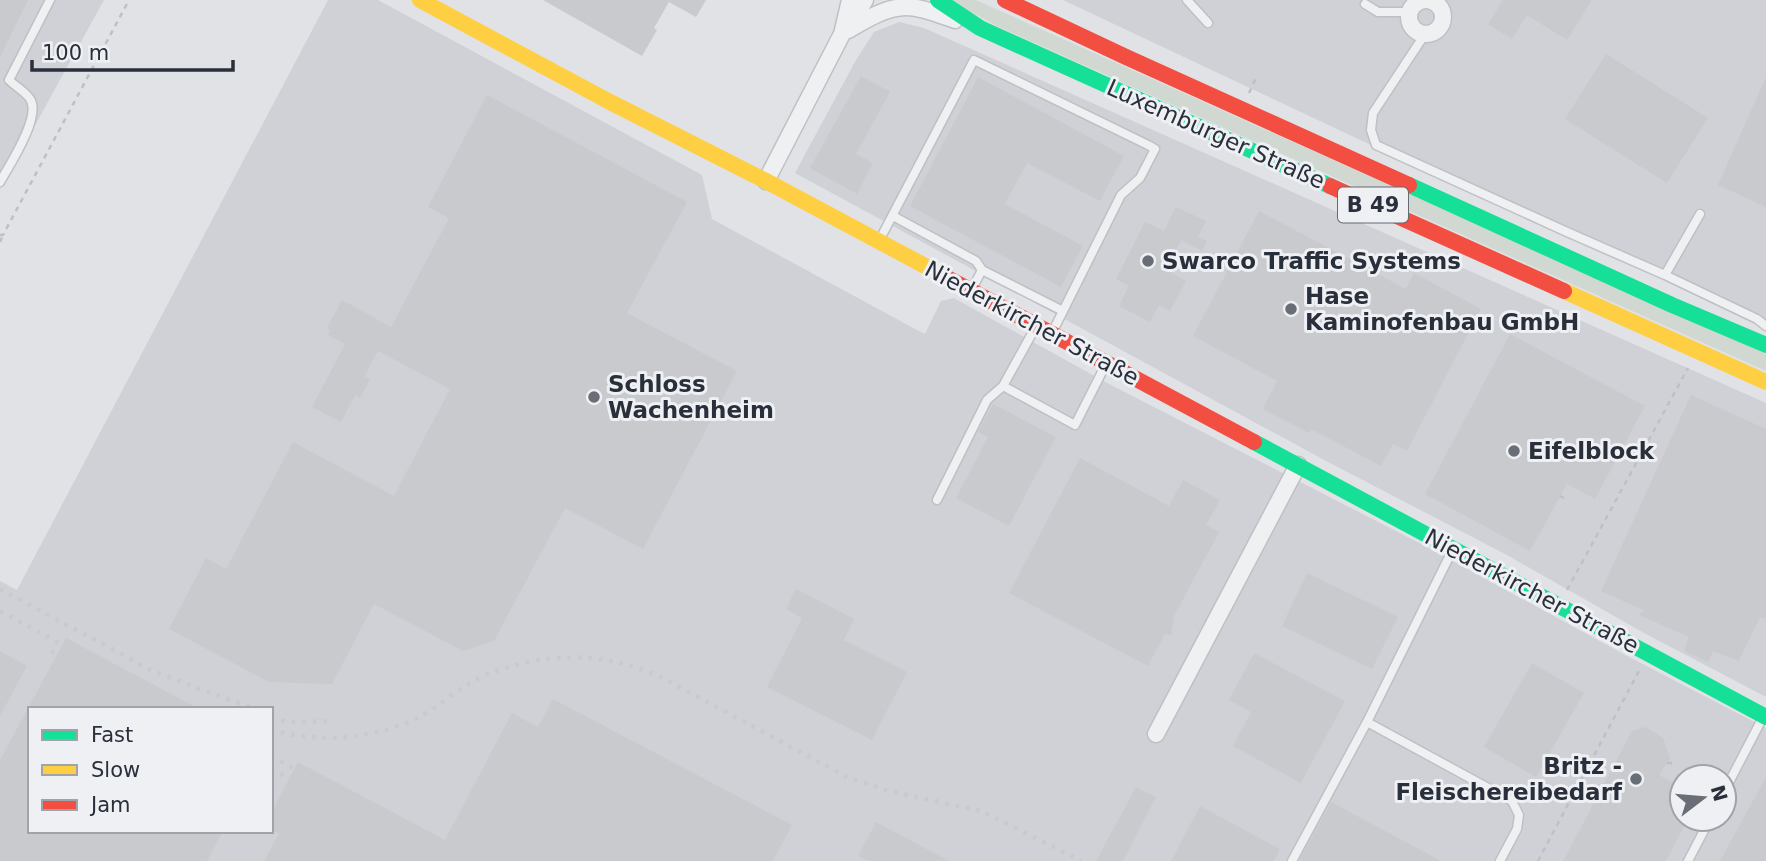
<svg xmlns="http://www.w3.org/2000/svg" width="1766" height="861" viewBox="0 0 1766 861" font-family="'DejaVu Sans',sans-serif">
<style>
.built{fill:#cfd1d7;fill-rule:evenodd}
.green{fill:#d1d8d1}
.building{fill:#c8cacd}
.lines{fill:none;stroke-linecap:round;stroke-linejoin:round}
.lane-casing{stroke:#bec0c3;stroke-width:11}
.street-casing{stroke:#bec0c3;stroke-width:19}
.path{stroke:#bfc0c4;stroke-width:2.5;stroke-dasharray:5 5;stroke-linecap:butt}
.lane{stroke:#eff0f2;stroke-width:8}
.street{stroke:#eff0f2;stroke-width:16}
.fast{stroke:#16e098;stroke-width:16}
.slow{stroke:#ffcf43;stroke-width:16}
.jam{stroke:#f24e42;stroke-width:16}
.rail{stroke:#c9cacc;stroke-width:4.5;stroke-dasharray:3.5 7;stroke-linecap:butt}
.poi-dot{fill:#696e76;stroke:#eef0f4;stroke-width:2.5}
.labels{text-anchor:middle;stroke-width:6;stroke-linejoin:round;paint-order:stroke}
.shield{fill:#eef0f4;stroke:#646972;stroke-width:2}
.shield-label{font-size:21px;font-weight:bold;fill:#292f3b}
.street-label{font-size:23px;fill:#292f3b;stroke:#eef0f4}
.poi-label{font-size:23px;font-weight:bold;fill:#292f3b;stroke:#eef0f4;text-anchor:start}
</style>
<rect width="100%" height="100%" fill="#e0e2e5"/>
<path class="built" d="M0,0H104L0,189Z
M328,0H378L702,175L712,219L917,330L925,334L941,301L954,298L1109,384L1427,547L1629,657L1766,728V861H0V581L17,590ZM30,709H271V831H30ZM1682,777H1724V819H1682Z
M1063,0H1766V323L1458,186Z
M899,22L924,28L1766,403V697L1644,633L1505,554L1328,462L795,173L856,60L874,32Z"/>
<path class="green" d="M949,0H976L1766,354V371L999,27Z"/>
<path class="building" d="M0,0H28L0,57Z
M543,0H706L696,17L669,2L654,28L657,30L642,56Z
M1503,0H1592L1567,40L1527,15L1512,39L1488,24Z
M1606,54L1708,118L1667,183L1565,119Z
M861,76L890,92L856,154L873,163L857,194L810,168Z
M978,77L1124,156L1100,201L1027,163L1005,204L1083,246L1061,287L910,206Z
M1766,77V207L1718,185Z
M487,95L687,202L627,313L737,371L643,549L565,508L494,641L463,651L374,604L332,684L269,682L169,629L206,558L226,569L293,442L394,496L450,389L378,351L364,377L370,380L360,398L355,395L341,422L312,407L345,344L328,335L330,330L327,328L342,300L391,327L449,218L428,207Z
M1176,207L1206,221L1198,236L1207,241L1202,251L1181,240L1166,270L1186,281L1170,311L1159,305L1150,322L1119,306L1129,286L1116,279L1145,222L1164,231Z
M1259,211L1406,289L1414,273L1481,309L1407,451L1393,444L1381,466L1311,429L1309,433L1263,409L1277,381L1193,336Z
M1510,334L1645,406L1595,499L1567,484L1530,551L1425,494Z
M1691,395L1766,429V619L1760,617L1739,661L1713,651L1708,662L1684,651L1689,637L1639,615L1643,610L1601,591Z
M993,404L1056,437L1009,526L956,498L988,437L978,432Z
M1080,458L1169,506L1183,480L1220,500L1206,525L1219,532L1174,616L1171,635L1165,634L1148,666L1009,593Z
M1307,573L1398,617L1372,669L1282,626Z
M796,589L854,619L844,640L907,672L872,740L767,687L802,618L786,609Z
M66,638L199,709H30V831H223L207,861H0V760Z
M0,651L27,666L0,716Z
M1254,653L1345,701L1301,783L1233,746L1251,712L1229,700Z
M1532,663L1584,693L1536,777L1484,747Z
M553,699L792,825L773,861H264L279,834L271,830V813L298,762L445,840L512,713L538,727Z
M1645,727L1663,738L1670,758L1659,775L1682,787V819H1688L1666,861H1563L1632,731Z
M1766,777V861H1720Z
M1136,787L1156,797L1123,861H1096Z
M1331,802L1441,861H1299Z
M1200,806L1280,849L1274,861H1171Z
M876,822L949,861H867L858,856Z"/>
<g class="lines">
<g class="lane-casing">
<path id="lane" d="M1187,0L1208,23
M1365,4L1378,12H1410
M1425,34L1373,113L1371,130L1376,145L1567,232L1665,275L1757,319L1766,326
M0,182C9,166 42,116 30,99C26,92 15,86 9,80L50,0
M893,216L976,261L982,270L972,289
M880,239L974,60L1148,145L1155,149L1140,178L1121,195L1052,333
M982,270L1063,311
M1665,275L1700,214
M1003,386L1075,425L1106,364
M937,500L987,400L1003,386L1035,328
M1367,722L1512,801L1519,815L1517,829L1500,861
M1724,792L1763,717
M1292,861L1367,722L1452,551
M1688,861L1710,819"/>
</g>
<g class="street-casing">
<path id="street" d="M1409 17a17 17 0 1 1 34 0a17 17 0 1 1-34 0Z
M843,30L850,0
M848,30C865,20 886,7 906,7C922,7 940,15 955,20
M766,181L843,32L855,17L865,0
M1156,734L1298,465"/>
</g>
<path class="path" d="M1249,93L1257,76
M0,235H3L129,0
M0,242L3,235
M1560,496L1564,498
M1567,590L1688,368
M1667,763H1674
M1538,861L1640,669"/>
<use href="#lane" class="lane"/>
<use href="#street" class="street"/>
<path class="fast" d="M938,0L980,28L1330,186
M1409,185L1672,305L1766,345
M1254,442L1766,717"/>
<path class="slow" d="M420,0L610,102L766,181L940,274
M1564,291L1766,382"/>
<path class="jam" d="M1005,0L1126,57L1409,185
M1330,186L1564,291
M940,274L1254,442"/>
<path class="rail" d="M0,589L151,670L232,701L260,709
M0,611L182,709
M51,651L159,709
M271,719L296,722L332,721
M271,729C319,746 388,738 431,710C446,701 459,688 475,680C512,661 564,653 605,660C625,663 643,670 661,677L845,776L889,791L981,811L1082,861
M271,756L467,861
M271,769L442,861"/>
</g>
<g class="poi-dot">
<circle cx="1148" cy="261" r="7"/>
<circle cx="1291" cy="309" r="7"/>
<circle cx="594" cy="397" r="7"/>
<circle cx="1514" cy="451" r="7"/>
<circle cx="1636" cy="779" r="7"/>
</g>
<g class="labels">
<rect class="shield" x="1338" y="187.5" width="70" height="35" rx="5"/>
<g class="shield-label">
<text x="1373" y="212">B 49</text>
</g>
<g class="street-label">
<text transform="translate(1216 134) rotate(24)" y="8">Luxemburger Straße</text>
<text transform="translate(1032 323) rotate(28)" y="8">Niederkircher Straße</text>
<text transform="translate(1532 591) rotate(28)" y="8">Niederkircher Straße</text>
</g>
<g class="poi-label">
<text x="1162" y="269">Swarco Traffic Systems</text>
<text x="1305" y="304">Hase<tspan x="1305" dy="26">Kaminofenbau GmbH</tspan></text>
<text x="608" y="392">Schloss<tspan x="608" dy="26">Wachenheim</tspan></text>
<text x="1528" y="459">Eifelblock</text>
<text x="1622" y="774" text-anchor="end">Britz -<tspan x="1622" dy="26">Fleischereibedarf</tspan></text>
</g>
</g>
<rect x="28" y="707" width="245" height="126" fill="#eef0f4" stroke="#9fa3aa" stroke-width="2"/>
<rect x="42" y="730" width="35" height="10" fill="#16e098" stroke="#9fa3aa" stroke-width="2"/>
<text x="91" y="742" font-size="21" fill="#292f3b">Fast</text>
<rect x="42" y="765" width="35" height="10" fill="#ffcf43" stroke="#9fa3aa" stroke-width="2"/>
<text x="91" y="777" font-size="21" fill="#292f3b">Slow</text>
<rect x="42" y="800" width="35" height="10" fill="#f24e42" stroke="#9fa3aa" stroke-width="2"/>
<text x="91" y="812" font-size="21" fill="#292f3b">Jam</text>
<g transform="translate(1703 798) rotate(74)"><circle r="33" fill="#eef0f4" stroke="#9fa3aa" stroke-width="2"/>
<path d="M0-5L12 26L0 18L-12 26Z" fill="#696e76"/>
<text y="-10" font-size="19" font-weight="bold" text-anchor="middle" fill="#292f3b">N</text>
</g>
<path d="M32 60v10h201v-10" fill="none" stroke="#292f3b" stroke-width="3.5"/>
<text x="42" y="60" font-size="21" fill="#292f3b" stroke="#eef0f4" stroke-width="5" paint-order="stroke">100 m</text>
</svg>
